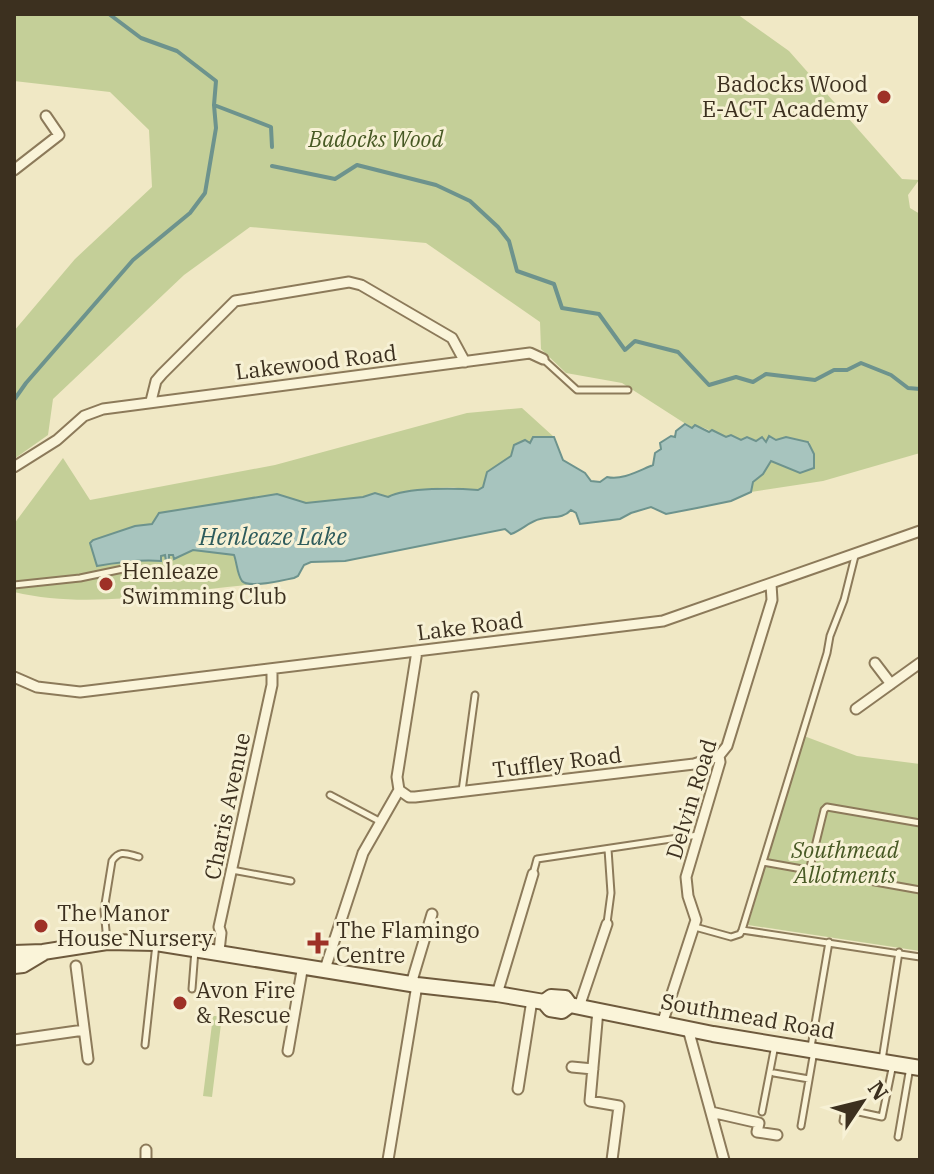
<svg xmlns="http://www.w3.org/2000/svg" width="934" height="1174" viewBox="0 0 934 1174" font-family="'IBM Plex Serif',serif">
<style>
.green{fill:#c4cf98}
.water{fill:#a7c4be;stroke:#6d938d;stroke-width:2}
.lines{fill:none;stroke-linecap:round;stroke-linejoin:round}
.stream{stroke:#6d938d;stroke-width:4}
.service-casing{stroke:#8c7a5a;stroke-width:9}
.minor-casing{stroke:#8c7a5a;stroke-width:13}
.secondary-casing{stroke:#6e5a3d;stroke-width:18}
.service{stroke:#faf4d9;stroke-width:5}
.minor{stroke:#faf4d9;stroke-width:9}
.secondary{stroke:#faf4d9;stroke-width:14}
.poi-dot{fill:#9e3127;stroke:#f7f1d5;stroke-width:3}
.labels{text-anchor:middle;stroke-width:6;stroke-linejoin:round;paint-order:stroke}
.poi-label{font-size:22px;fill:#3c301f;stroke:#f7f1d5;text-anchor:start}
.park-label{font-size:22px;font-style:italic;fill:#475924;stroke:#f7f1d5}
.street-label{font-size:22px;fill:#3c301f;stroke:#f7f1d5}
.water-label{font-size:24px;font-style:italic;fill:#2d5b5c;stroke:#f7f1d5}
</style>
<rect width="100%" height="100%" fill="#f0e8c5"/>
<path class="green" d="M14,14H737L789,51L902,179L919,180L908,195L910,208L920,214V453L823,481L751,492L753,482L763,474L771,461L800,473L806,471L810,442L786,437L776,440L769,436L766,442L745,438L741,440L729,435L726,438C716,433 705,428 695,425L692,428L622,383L566,373L541,349L540,322L426,243L250,227L184,275L53,399L48,435L14,459V331L75,259L152,187L149,130L110,92L14,81Z
M522,408L554,437C527,434 509,461 487,472L483,487C475,492 468,489 458,488C435,486 410,492 388,497C378,499 373,492 363,497L306,503L277,494L157,515L152,524L90,542L94,558C118,563 138,560 161,561L160,556L165,555L166,561L168,555L173,554L174,559L193,550L235,555L240,577L247,585C171,592 89,610 14,592V524L63,458L90,500L275,465L467,413Z
M804,736L857,756L920,764V951L748,925Z
M213,1016H222L212,1097L203,1096Z"/>
<path class="water" d="M685,424L692,428L695,425L709,432L712,430L726,437L731,435L741,440L747,437L756,441L762,437L766,442L769,436L776,440L786,437L808,442L814,454V468L800,473L771,461L763,474L753,482L751,492L731,501L697,508L666,514L651,507L631,513L620,519L580,524L576,513L571,510C563,519 552,516 540,519C530,521 522,530 511,534L505,529L345,561L311,562L304,565L298,576L294,578C283,580 249,589 242,581C237,574 237,563 234,555L193,550L174,559L173,555H169V560L166,561L165,555L161,556V561C140,559 119,562 97,566L90,543L93,540L135,526L152,524L159,513L277,494L306,503L363,497L375,493L388,497C407,487 456,488 478,490L483,487L487,472L511,456L514,445L525,440L530,443L533,437H554L563,460L585,473L591,481L600,482L607,477C622,481 640,470 653,465L655,453L661,449L660,443L671,436L675,437L676,431Z"/>
<g class="lines">
<path class="stream" d="M109,14L141,38L177,51L216,81L214,105L271,127L272,147
M272,166L335,179L357,165L436,185L470,201L498,227L509,241L517,271L554,284L562,308L599,314L625,350L635,341L678,352L709,385L736,377L753,382L766,374L815,380L834,370H847L861,363L891,375L908,388L920,389
M14,400L26,383L133,260L190,213L205,193L216,128L214,105"/>
<g class="service-casing">
<path id="service" d="M543,359L577,390H628
M14,585L80,578L123,569
M462,791L475,695
M330,795L381,822
M763,862L920,890
M232,870L291,881
M809,871L824,810L827,807L920,823
M533,874L537,859L698,835
M607,923L611,893L608,849
M695,927L731,937L740,934L742,930L827,653L830,636L844,600L856,552
M742,930L920,957
M107,941L104,910L112,861C120,849 127,854 139,857
M192,989L195,950
M145,1045L156,944
M811,1047L829,942
M882,1060L899,952
M774,1073L809,1079
M762,1112L775,1045
M843,1121L845,1109L882,1117L893,1064
M801,1126L814,1051
M898,1137L910,1067"/>
</g>
<g class="minor-casing">
<path id="minor" d="M14,170L59,135L46,116
M151,401L156,381L162,374L235,301L349,282L361,285L452,338L465,362
M14,467L57,440L84,416L103,409L530,353L543,359
M875,663L891,684
M14,677L37,687L80,692L663,621L920,531
M856,709L920,663
M399,790L409,797H415L694,764L719,756
M219,951L221,933L219,927L272,685V669
M76,966L88,1059
M325,969L363,853L399,790L397,777L417,651
M411,984L432,914
M497,994L533,874
M579,1007L607,924
M598,1010L590,1101L619,1106L612,1160
M662,1024L696,920L688,896L686,877L720,762L719,756L727,746L772,600L771,584
M688,1029L724,1160
M14,1040L84,1030
M288,1051L303,965
M572,1067L593,1069
M518,1089L532,1000
M711,1112L759,1123L757,1132L777,1135
M146,1150V1160
M388,1160L417,985"/>
</g>
<g class="secondary-casing">
<path id="secondary" d="M14,953L43,952L107,942L156,943L417,985L497,994L544,1002L550,1009L562,1011L570,1005
M14,966L23,965L43,953
M544,1002L551,997L565,998L570,1005L713,1034L920,1068"/>
</g>
<use href="#service" class="service"/>
<use href="#minor" class="minor"/>
<use href="#secondary" class="secondary"/>
</g>
<g class="poi-dot">
<circle cx="884" cy="97" r="8"/>
<circle cx="106" cy="584" r="8"/>
<circle cx="41" cy="926" r="8"/>
<path d="M314 931h8v8h8v8h-8v8h-8v-8h-8v-8h8z"/>
<circle cx="180" cy="1003" r="8"/>
</g>
<g class="labels">
<g class="poi-label">
<text x="868" y="92" text-anchor="end">Badocks Wood<tspan x="868" dy="25">E-ACT Academy</tspan></text>
<text x="122" y="579">Henleaze<tspan x="122" dy="25">Swimming Club</tspan></text>
<text x="57" y="921">The Manor<tspan x="57" dy="25">House Nursery</tspan></text>
<text x="336" y="938">The Flamingo<tspan x="336" dy="25">Centre</tspan></text>
<text x="196" y="998">Avon Fire<tspan x="196" dy="25">&amp; Rescue</tspan></text>
</g>
<g class="park-label">
<text x="376" y="147">Badocks Wood</text>
<text x="845" y="858">Southmead<tspan x="845" dy="25">Allotments</tspan></text>
</g>
<g class="street-label">
<text transform="translate(316 362) rotate(-7)" y="8">Lakewood Road</text>
<text transform="translate(470 626) rotate(-7)" y="8">Lake Road</text>
<text transform="translate(557 762) rotate(-7)" y="8">Tuffley Road</text>
<text transform="translate(691 799) rotate(-73)" y="8">Delvin Road</text>
<text transform="translate(227 806) rotate(-78)" y="8">Charis Avenue</text>
<text transform="translate(748 1016) rotate(10)" y="8">Southmead Road</text>
</g>
<g class="water-label">
<text x="273" y="545">Henleaze Lake</text>
</g>
</g>
<rect width="934" height="1174" fill="none" stroke="#3c301f" stroke-width="32"/>
<g transform="translate(862 1102) rotate(55)" stroke="#f7f1d5" stroke-width="6" paint-order="stroke">
<path d="M0-6L14 30L0 20L-14 30Z" fill="#3c301f"/>
<text y="-12" font-size="22" font-weight="bold" text-anchor="middle" fill="#3c301f">N</text>
</g>
</svg>
